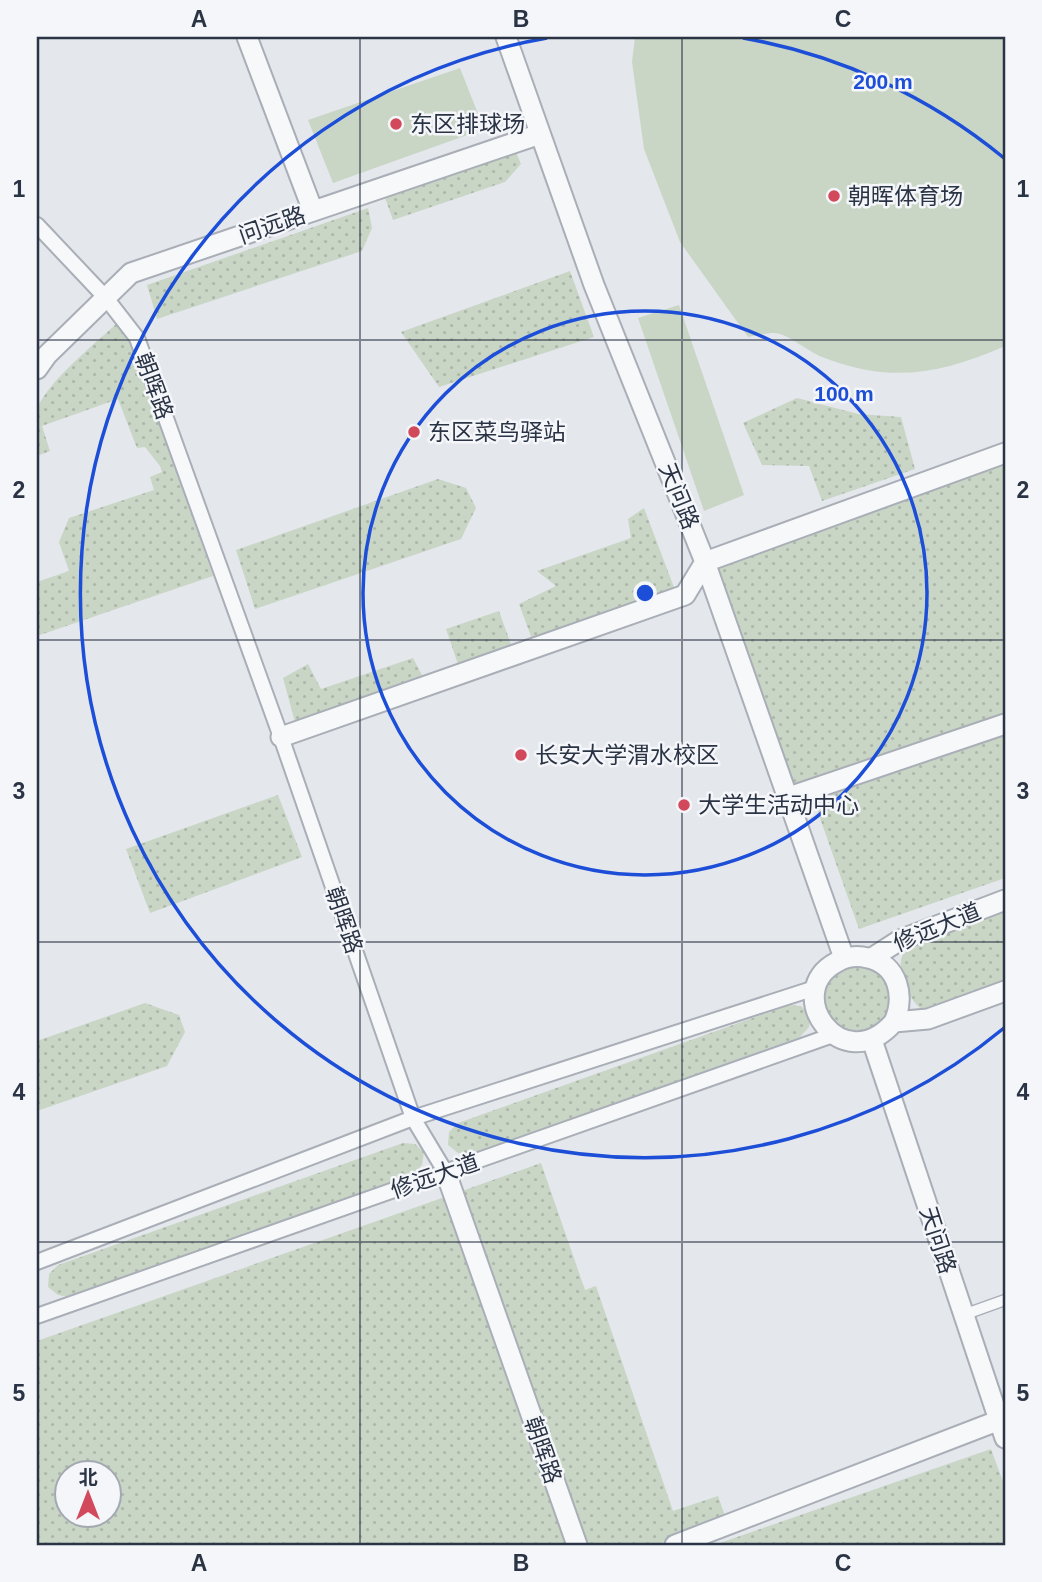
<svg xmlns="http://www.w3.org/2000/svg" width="1042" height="1582" viewBox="0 0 1042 1582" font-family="Arial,'Noto Sans SC',sans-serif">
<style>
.grass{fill:url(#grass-dots);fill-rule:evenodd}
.park{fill:#c9d6c5}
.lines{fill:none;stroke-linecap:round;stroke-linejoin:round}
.service-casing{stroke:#a9aeb7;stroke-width:13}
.pedestrian-casing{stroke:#a9aeb7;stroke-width:18}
.minor-casing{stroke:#a9aeb7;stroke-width:23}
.service{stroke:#f7f8fa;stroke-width:10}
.pedestrian{stroke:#f7f8fa;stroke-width:14}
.minor{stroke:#f7f8fa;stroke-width:19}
.grid{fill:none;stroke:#2b3445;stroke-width:2;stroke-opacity:0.55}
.ring{fill:none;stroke:#1d4ed8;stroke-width:3.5}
.poi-dot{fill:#d1495b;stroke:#f4f6f9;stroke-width:2.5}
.labels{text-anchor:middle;stroke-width:5;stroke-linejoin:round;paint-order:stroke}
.poi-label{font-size:23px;fill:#2b3445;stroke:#f4f6f9;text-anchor:start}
.street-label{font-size:23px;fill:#2b3445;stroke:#f4f6f9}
.centre{fill:#1d4ed8;stroke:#f4f6f9;stroke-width:3.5}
.ring-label{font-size:21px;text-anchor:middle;font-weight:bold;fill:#1d4ed8;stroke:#f4f6f9;stroke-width:5;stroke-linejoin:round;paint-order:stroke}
.neatline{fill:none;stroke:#2b3445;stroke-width:2.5}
.grid-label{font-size:23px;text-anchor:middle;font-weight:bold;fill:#2b3445}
</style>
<defs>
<pattern id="grass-dots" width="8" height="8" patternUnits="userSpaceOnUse" patternTransform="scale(1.75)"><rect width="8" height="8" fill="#c9d6c5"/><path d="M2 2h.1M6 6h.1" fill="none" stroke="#adb8ab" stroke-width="1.8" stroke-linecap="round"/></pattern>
</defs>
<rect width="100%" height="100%" fill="#e4e7ec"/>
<path class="grass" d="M516,152L521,164L505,182L393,220L384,195Z
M368,208L372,228L362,251L157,319L147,285Z
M570,271L594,337L439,387L401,332Z
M116,324L131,339L213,576L37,636V582L69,571L59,542L69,518L154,490L150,477L162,472L160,466L145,447L137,448L118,399L42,426L50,451L37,456C37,442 35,426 37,412C41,387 97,342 116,324Z
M797,398L858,414L901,417L915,469L822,501L809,466L762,465L743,423Z
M1005,463V713L795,790L717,564Z
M438,479L466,488L476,508L461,539L255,609L236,550Z
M644,508L675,590L533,642L519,604L556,586L537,571L631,538L628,519Z
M499,611L512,647L459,667L446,629Z
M413,658L424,679L295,722L283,678L308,664L321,689Z
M1005,734V878L859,929L814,801Z
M278,795L302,857L150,913L126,849Z
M1005,912V982L932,1008L921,1009C905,995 892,963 908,946Z
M823 998a34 34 0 1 1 68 0a34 34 0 1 1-68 0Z
M145,1003L179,1015L185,1032L167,1066L37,1111V1041Z
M789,1005L801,1006L810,1015L809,1027L800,1037L470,1155L458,1153L448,1145L449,1132L458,1123Z
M403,1143L415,1144L424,1152L422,1165L413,1175L70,1297L58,1295L48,1287L49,1274L58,1265Z
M541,1163L585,1290L596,1286L673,1511L718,1496L724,1513L718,1523L654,1545H37V1341ZM66,1474H108V1516H66Z
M991,1449L1005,1487V1545H714Z"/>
<path class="park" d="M635,37H1005V346C941,374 890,384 822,357C809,352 787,333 774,333C766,333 756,336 748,337L680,242L644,149L632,62Z
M460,68L484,129L333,183L308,120Z
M679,305L744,495L704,511L638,318Z"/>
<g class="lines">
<g class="service-casing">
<path id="service" d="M963,1315L1005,1300"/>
</g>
<g class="pedestrian-casing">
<path id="pedestrian" d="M37,225L106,298L137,338L281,737L413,1118L446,1173
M37,1262L413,1118L815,988
M37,1316L833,1035"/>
</g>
<g class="minor-casing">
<path id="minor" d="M247,37L313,211
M506,37L594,285L705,562L844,958
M37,369L47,355L131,273L540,134
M281,737L685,595L705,562L1005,453
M789,797L1005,724
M872,958L900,940L1005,900
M894,1022C905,997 899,965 868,958C857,955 847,956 837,962C780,992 842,1081 894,1022L928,1019L1005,991
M872,1040L1005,1438
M446,1173L577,1545
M675,1545L1005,1418"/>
</g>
<use href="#service" class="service"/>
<use href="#pedestrian" class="pedestrian"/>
<use href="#minor" class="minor"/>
</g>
<path class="grid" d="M360,37V1545M682,37V1545M37,340H1005M37,640H1005M37,942H1005M37,1242H1005"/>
<g class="ring">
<circle cx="645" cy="593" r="282"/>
<path d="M1004 1028A564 564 0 1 1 547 38M743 38A564 564 0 0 1 1004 158"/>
</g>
<g class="poi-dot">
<circle cx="396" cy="124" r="7"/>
<circle cx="834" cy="196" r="7"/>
<circle cx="414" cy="432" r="7"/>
<circle cx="521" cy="755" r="7"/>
<circle cx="684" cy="805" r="7"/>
</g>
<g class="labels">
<g class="poi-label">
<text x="410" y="132">东区排球场</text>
<text x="848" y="204">朝晖体育场</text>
<text x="428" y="440">东区菜鸟驿站</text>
<text x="535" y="763">长安大学渭水校区</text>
<text x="698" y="813">大学生活动中心</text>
</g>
<g class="street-label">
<text transform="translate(272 225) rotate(-19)" y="8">问远路</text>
<text transform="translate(154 386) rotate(70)" y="8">朝晖路</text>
<text transform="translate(679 496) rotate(68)" y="8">天问路</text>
<text transform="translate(344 920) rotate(71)" y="8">朝晖路</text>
<text transform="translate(937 927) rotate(-22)" y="8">修远大道</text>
<text transform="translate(435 1176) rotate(-19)" y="8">修远大道</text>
<text transform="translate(938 1240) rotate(72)" y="8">天问路</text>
<text transform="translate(543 1450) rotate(71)" y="8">朝晖路</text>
</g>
</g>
<circle cx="645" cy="593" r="10" class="centre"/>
<g class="ring-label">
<text x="883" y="89">200 m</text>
<text x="844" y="401">100 m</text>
</g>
<rect width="1042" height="1582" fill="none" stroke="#f4f6f9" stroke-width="77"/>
<g transform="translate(88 1494)"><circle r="33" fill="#f4f6f9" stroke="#a4a8b1" stroke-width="2"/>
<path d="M0-5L12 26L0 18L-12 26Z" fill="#d1495b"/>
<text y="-10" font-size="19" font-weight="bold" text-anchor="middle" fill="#2b3445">北</text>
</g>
<rect x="38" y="38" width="966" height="1506" class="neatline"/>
<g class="grid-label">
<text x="199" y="27">A</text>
<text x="521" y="27">B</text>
<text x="843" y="27">C</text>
<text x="19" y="197">1</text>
<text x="1023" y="197">1</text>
<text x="19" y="498">2</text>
<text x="1023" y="498">2</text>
<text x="19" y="799">3</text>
<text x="1023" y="799">3</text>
<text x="19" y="1100">4</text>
<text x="1023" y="1100">4</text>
<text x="19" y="1401">5</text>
<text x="1023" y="1401">5</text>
<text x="199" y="1571">A</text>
<text x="521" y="1571">B</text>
<text x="843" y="1571">C</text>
</g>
</svg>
